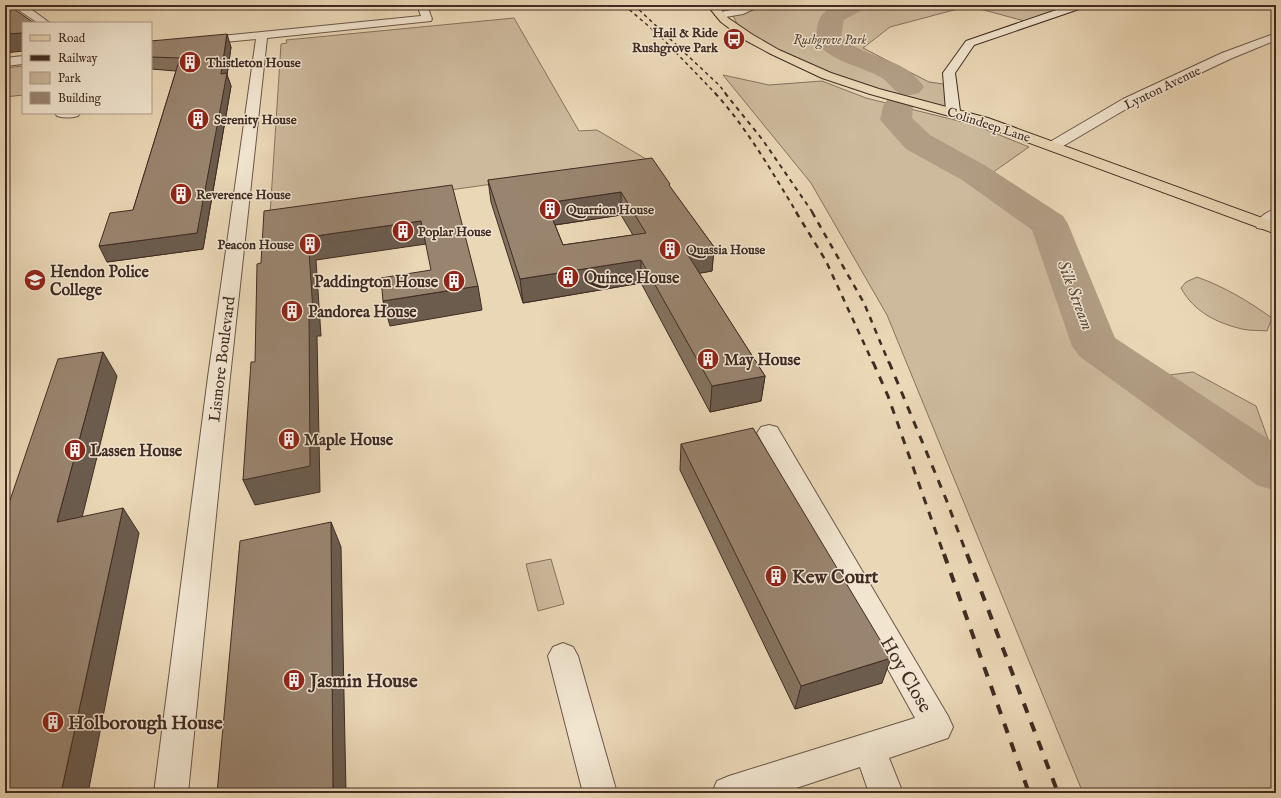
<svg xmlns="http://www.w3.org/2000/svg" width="1281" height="798" viewBox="0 0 1281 798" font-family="'IM FELL English',serif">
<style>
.green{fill:#cdba9d;stroke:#877260}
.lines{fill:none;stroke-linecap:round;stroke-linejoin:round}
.river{fill:#b19d84;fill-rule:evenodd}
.street-casing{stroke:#6b5648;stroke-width:2}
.secondary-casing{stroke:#412b23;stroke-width:2}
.primary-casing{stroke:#412b23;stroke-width:2}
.street{fill:#f1e5d0;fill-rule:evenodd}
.secondary{fill:#f1e5d0;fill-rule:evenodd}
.primary{fill:#ead7b6;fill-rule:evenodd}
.rail-far4{stroke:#412b23;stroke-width:1.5;stroke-dasharray:3.5 3.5;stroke-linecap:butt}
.rail-far3{stroke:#412b23;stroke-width:2;stroke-dasharray:4.5 4.5;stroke-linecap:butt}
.rail-far2{stroke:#412b23;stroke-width:2.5;stroke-dasharray:6 6;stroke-linecap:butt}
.rail-far1{stroke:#412b23;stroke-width:3;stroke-dasharray:8 8;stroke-linecap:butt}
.rail{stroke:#412b23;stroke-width:4;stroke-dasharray:10 10;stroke-linecap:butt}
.wall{fill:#84725f;stroke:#412b23;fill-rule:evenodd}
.shaded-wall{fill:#6b5c4e;stroke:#412b23}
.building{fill:#99846f;stroke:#412b23;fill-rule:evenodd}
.labels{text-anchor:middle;stroke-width:3;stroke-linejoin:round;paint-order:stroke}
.far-poi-label{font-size:13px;font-weight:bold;fill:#412b23;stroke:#f1e5d0;text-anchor:start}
.far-park-label{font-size:13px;font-style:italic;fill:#5d483b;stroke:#f1e5d0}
.far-street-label{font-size:13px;fill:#412b23;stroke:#f1e5d0}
.poi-label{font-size:16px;font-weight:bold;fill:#412b23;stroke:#f1e5d0;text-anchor:start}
.street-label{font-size:16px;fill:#412b23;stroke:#f1e5d0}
.water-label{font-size:17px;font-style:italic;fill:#5d483b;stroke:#f1e5d0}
.near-poi-label{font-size:19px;font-weight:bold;fill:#412b23;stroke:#f1e5d0;text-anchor:start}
.near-street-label{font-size:19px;fill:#412b23;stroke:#f1e5d0}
</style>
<rect width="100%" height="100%" fill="#ead7b6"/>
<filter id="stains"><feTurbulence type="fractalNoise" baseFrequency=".005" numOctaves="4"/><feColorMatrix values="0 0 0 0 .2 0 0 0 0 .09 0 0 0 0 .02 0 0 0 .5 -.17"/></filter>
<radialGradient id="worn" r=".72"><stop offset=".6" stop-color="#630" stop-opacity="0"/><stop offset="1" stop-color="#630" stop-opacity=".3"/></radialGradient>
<path class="green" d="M760,5H1082L1028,22L969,6L890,27L863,48L929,82L950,85L953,111L862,88L741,33L732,13Z
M514,18L579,131L597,130L651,162L270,215L281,44L287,43L286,40Z
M23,66V95L5,97V68Z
M723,75L769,85L822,81L866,98L975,125L1029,147L992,173L1049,208L1095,320L1114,354L1153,377L1193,372L1256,406L1272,450L1276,452V793H1083L887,315L811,183Z
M1197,277C1225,287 1248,301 1272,318L1267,331C1259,330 1250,331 1242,329C1217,323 1194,312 1181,288L1186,282Z
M551,559L564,604L538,611L526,564Z"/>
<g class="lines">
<path class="river" d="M836,5H866L862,10L844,20L841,37C847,41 853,46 860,49C885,62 906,61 924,87L919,93C912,95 908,96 901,94C893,91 889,82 882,78C860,65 831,63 815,40C819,19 817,15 836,5Z
M898,97L909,100L913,106L912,118L930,135L986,166L1063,216L1068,224L1115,338L1276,444V491L1257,485L1079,356L1072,346L1032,230L962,180L906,149L880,120L883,106L887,100Z"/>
<g class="street-casing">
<path id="street" d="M417,5H427L432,19L431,21L267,38L230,377L188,793H154L208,377L256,39L151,49V43L421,16Z
M746,5H759L758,7L743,14L720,18L715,15L716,13L736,9Z
M24,6L28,7L50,23H38L20,11L19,9Z
M1276,33V40L1230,59L1133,105L1058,149L1053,150L1048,149L1046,146L1048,143L1123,99L1222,53Z
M23,56V64L5,66V58Z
M55,113H80L78,116C71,118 64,118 57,116Z
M1276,209V222C1269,227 1266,230 1257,228L1255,224C1259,217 1268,211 1276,209Z
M769,425L777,427L948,716L953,727L948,738L889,758L903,793H869L860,767L781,793H712L717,781L729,776L915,718L757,433L761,427Z
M563,643L573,647L578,656L617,793H583L548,656L553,647Z"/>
</g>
<g class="secondary-casing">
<path id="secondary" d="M1071,5H1086L1085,7L974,45L955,73L960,111L958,114H948L946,111L943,73L966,41Z"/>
</g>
<g class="primary-casing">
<path id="primary" d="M707,5H717L728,18L753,35L779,50L831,73L879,89L988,118L1276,223V234L978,124L870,94L822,78L771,54L745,40L721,22Z"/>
</g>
<use href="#street" class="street"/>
<use href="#secondary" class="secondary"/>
<use href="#primary" class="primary"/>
<path class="rail-far4" d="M624,5L660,36L716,94
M634,5L720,86L726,94"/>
<path class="rail-far3" d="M715,93C747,128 772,172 797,213
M725,93L762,139L813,213"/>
<path class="rail-far2" d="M796,212L826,261L873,363
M812,212L864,303L889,363"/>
<path class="rail-far1" d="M873,362L888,396L944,555
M889,362L946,499L967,555"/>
<path class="rail" d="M944,554L1029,793
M967,554L1058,793"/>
</g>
<path class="wall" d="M151,41L231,47L227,75L231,86L203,249L107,262L133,210L176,71L151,69Z
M488,180L670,187L714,247L712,271L699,273L765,376L761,401L710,412L641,283L523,303L491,202ZM621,215L633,235L563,245L555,225Z
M681,444L882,683L795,709L680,470Z"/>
<path class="shaded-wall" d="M23,33V51L5,53V34Z
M227,34L231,47L227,75L231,86L203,249L107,262L99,246L197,233L221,74Z
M621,192V215L548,226L546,203Z
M421,221L426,244L316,260L321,336H317L320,492L255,505L243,480L308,237Z
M714,247L712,271L685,276L686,252Z
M641,260V283L523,303L520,279Z
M478,286L482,310L390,326L383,301Z
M103,352L117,376L75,546L57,522Z
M765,376L761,401L710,412L712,386Z
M123,508L139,533L88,793H61Z
M331,522L341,547L346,793H333Z
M891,658L882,683L795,709L801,686Z"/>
<path class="building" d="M5,5H8L34,23H23V33L5,34Z
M227,34L221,74L227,73L197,233L99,246L110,213L133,210L180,58L151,57V41Z
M652,158L670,184L669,185L714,247L686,252L765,376L712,386L641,260L520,279L488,180ZM621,192L646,233L563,245L546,203Z
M452,185L478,286L383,301L381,278L431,270L421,221L308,237L313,311L309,312L310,466L243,480L251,362H255L257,264L261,263L264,211Z
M103,352L57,522L123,508L61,793H5V515L58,359Z
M753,428L891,658L801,686L681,444Z
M331,522L333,793H217L240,541Z"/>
<defs>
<g id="bus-disc" transform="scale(1.15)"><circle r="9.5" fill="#8f2418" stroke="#f1e5d0"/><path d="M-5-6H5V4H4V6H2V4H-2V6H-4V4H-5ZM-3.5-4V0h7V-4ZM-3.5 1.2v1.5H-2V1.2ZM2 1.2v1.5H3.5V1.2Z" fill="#fff"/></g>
<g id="building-disc" transform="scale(1.15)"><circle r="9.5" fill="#8f2418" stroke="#f1e5d0"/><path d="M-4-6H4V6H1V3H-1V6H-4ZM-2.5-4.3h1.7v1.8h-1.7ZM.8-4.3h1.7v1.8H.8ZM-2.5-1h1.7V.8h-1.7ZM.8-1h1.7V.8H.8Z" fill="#fff"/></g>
<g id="university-disc" transform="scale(1.15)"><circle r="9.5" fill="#8f2418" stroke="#f1e5d0"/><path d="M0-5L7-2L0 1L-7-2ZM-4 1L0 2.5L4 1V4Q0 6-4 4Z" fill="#fff"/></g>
</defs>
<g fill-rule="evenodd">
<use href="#bus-disc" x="734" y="39"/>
<use href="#building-disc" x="190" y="62"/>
<use href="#building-disc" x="198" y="119"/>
<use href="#building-disc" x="181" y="194"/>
<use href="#building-disc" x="550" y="209"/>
<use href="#building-disc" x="403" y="231"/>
<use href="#building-disc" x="310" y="244"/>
<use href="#building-disc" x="670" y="249"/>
<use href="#building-disc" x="568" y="277"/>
<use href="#university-disc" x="35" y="280"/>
<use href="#building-disc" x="454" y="281"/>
<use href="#building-disc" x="292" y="311"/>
<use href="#building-disc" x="708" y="359"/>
<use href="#building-disc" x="289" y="439"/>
<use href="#building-disc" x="75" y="450"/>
<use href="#building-disc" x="776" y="576"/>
<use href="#building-disc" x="294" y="680"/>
<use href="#building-disc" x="53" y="722"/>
</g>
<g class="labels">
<g class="far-poi-label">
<text x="718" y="37" text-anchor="end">Hail &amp; Ride<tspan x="718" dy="15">Rushgrove Park</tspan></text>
<text x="206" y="67">Thistleton House</text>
<text x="214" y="124">Serenity House</text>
<text x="196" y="199">Reverence House</text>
<text x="566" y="214">Quarrion House</text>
<text x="418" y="236">Poplar House</text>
<text x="294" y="249" text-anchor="end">Peacon House</text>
<text x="686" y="254">Quassia House</text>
</g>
<g class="far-park-label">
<text x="830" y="44">Rushgrove Park</text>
</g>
<g class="far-street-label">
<text transform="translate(1162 87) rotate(-26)" y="5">Lynton Avenue</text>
<text transform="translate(989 124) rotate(18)" y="5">Colindeep Lane</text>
</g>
<g class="poi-label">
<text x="50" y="277">Hendon Police<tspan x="50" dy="18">College</tspan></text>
<text x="584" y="283">Quince House</text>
<text x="438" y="287" text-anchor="end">Paddington House</text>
<text x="308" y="317">Pandorea House</text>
<text x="724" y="365">May House</text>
<text x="304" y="445">Maple House</text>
<text x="90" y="456">Lassen House</text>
</g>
<g class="street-label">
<text transform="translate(221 359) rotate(-83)" y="6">Lismore Boulevard</text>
</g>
<g class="water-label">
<text transform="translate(1076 295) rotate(69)" y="6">Silk Stream</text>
</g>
<g class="near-poi-label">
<text x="792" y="583">Kew Court</text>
<text x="310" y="687">Jasmin House</text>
<text x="68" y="729">Holborough House</text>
</g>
<g class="near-street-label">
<text transform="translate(907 674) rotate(60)" y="7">Hoy Close</text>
</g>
</g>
<rect width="1281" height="798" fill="none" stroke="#ead7b6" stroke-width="20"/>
<rect x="6" y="6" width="1269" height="786" fill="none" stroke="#412b23" stroke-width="2"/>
<rect x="10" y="10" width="1261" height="778" fill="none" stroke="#412b23"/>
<rect x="22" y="22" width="130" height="92" fill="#f1e5d0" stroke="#ab9b8b"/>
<rect x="30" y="35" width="20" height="6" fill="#ead7b6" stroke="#ab9b8b"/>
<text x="58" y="42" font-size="12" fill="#412b23">Road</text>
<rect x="30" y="55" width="20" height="6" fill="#412b23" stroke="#ab9b8b"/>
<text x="58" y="62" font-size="12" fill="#412b23">Railway</text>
<rect x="30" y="72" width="20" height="12" fill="#cdba9d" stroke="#ab9b8b"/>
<text x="58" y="82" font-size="12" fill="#412b23">Park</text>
<rect x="30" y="92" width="20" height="12" fill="#99846f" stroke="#ab9b8b"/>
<text x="58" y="102" font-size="12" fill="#412b23">Building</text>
<rect width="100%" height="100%" filter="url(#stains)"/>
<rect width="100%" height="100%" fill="url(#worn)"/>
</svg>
